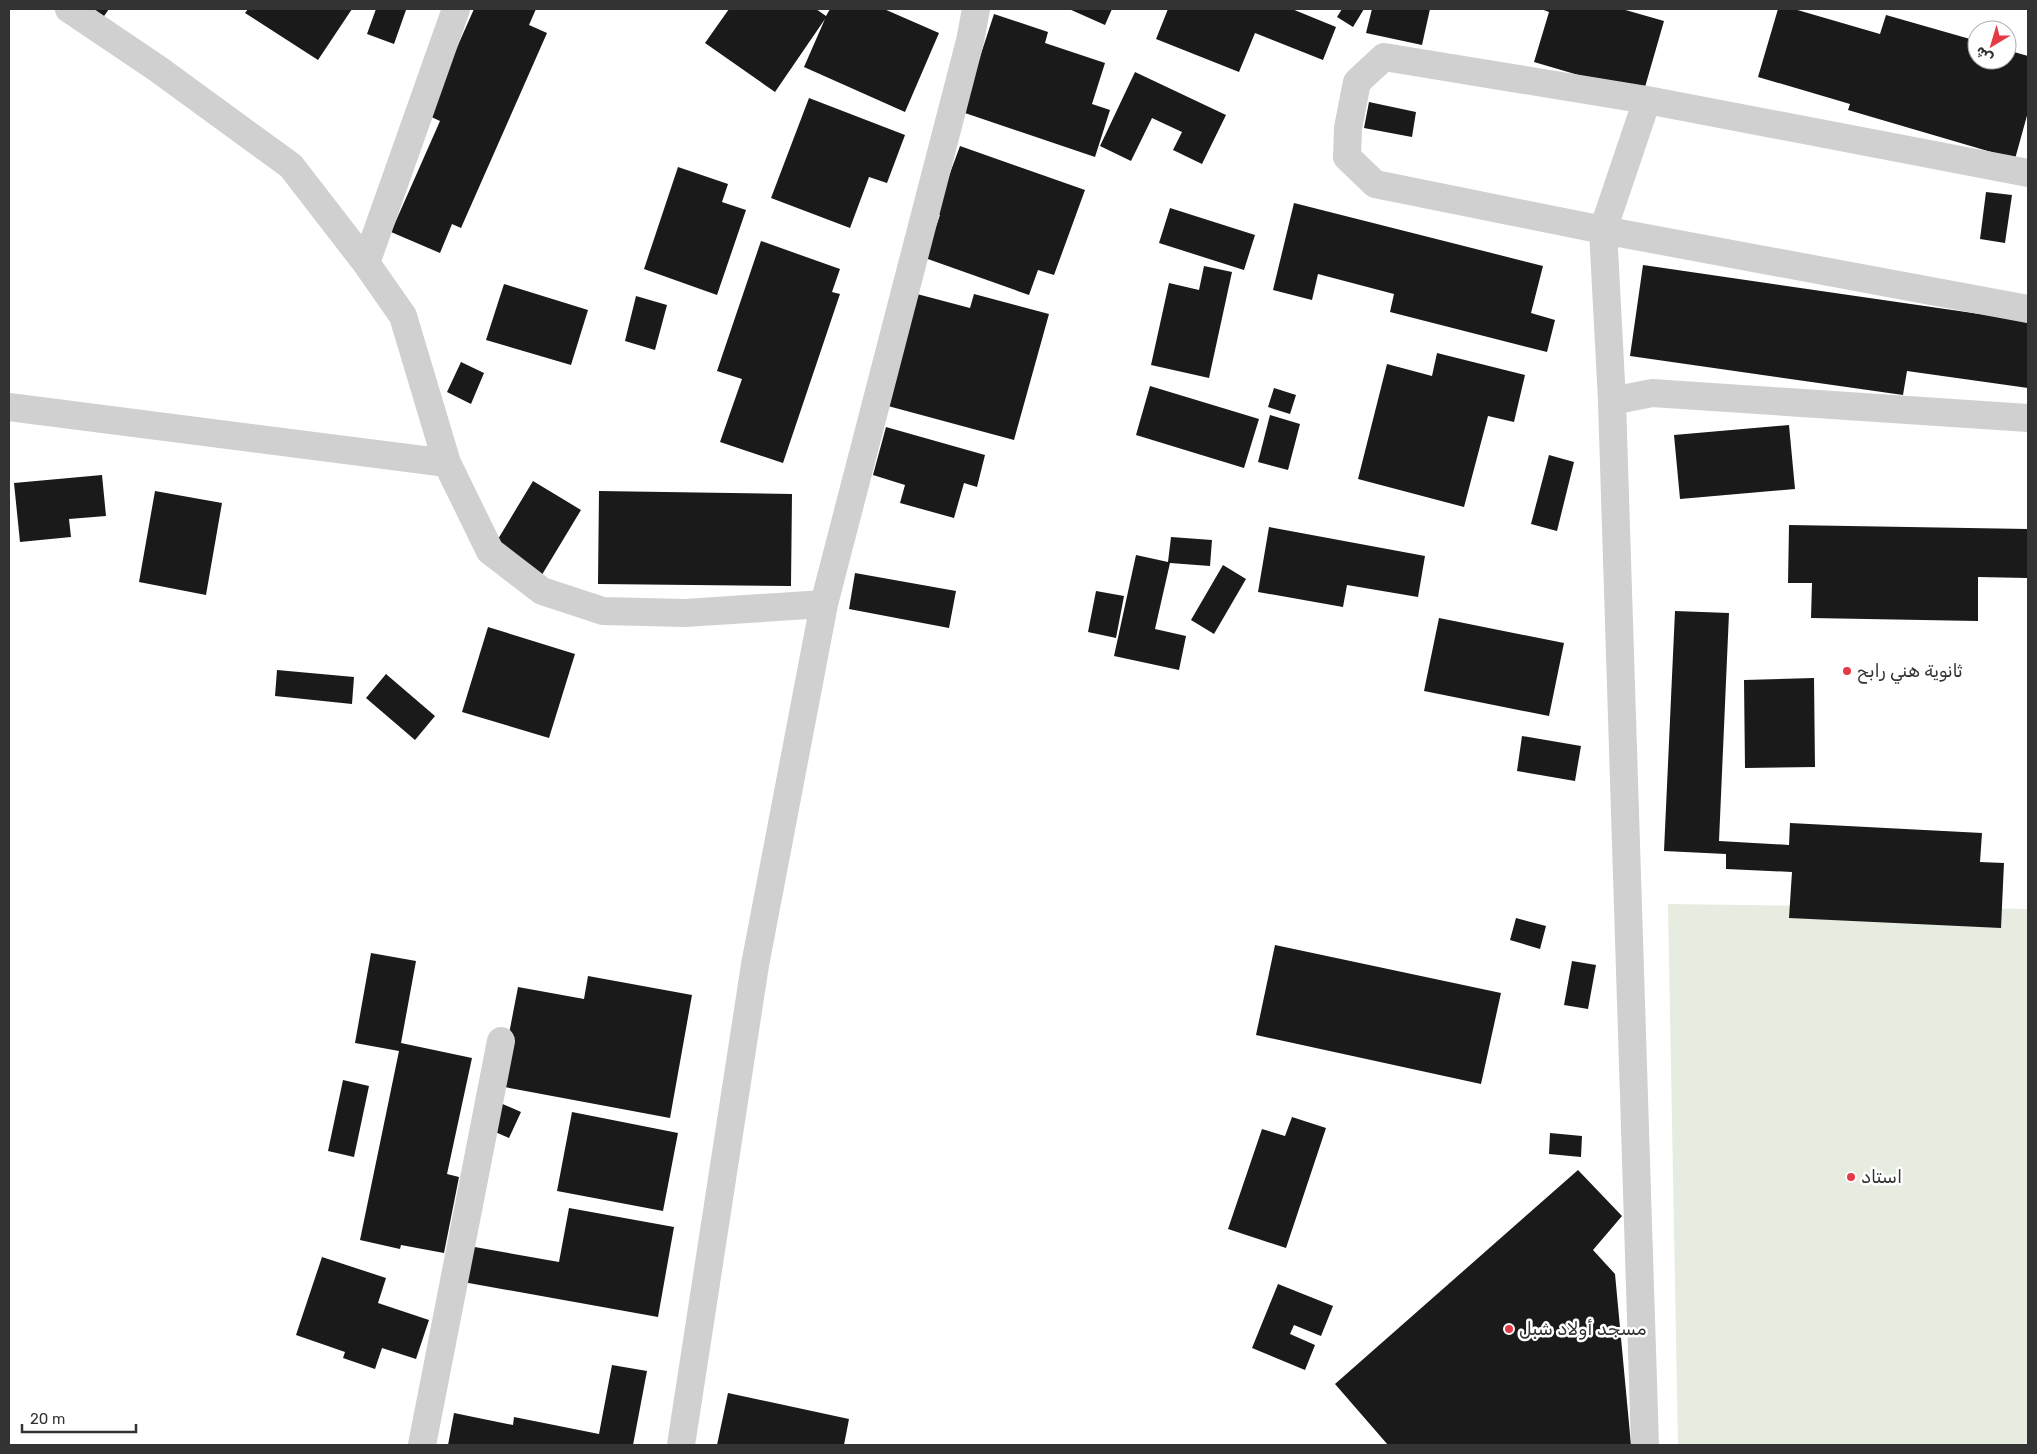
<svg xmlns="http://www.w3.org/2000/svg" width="2037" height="1454" viewBox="0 0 2037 1454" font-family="Rubik,Vazirmatn,sans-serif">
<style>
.green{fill:#e6ecdf}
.building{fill:#1a1a1a}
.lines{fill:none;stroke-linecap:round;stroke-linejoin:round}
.minor{stroke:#d0d0d0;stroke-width:28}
.poi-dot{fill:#e63946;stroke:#fff;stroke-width:2}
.labels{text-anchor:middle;stroke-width:5;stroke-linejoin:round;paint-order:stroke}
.poi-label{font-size:18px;fill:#333;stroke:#fff;text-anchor:start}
</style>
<rect width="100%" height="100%" fill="#fff"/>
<path class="green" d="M1668,904L2028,909V1445H1678Z"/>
<path class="building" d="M73,9H109L97,26Z
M248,9H352L318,60L245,13Z
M376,9L406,10L394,44L367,34Z
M474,9H536L529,25L547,33L461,228L452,224L440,253L391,232L440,121L427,115Z
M729,9H816L826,16L830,9H884L939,33L905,112L804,67L825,19L775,92L705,43Z
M1069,9H1112L1105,25Z
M1168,9H1292L1336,27L1323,60L1255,33L1239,72L1156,39Z
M1342,9H1364L1353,27L1337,17Z
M1372,9H1430L1422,45L1366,33Z
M1541,9H1622L1664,21L1643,94L1534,62L1549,12Z
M1778,9H1794L1880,34L1886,15L1977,41V60H2007V50L2028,56V112L2015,159L1848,110L1850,104L1758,77Z
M994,14L1048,32L1045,43L1105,63L1092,104L1110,110L1095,157L962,112Z
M1135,72L1226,115L1202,164L1173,150L1182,132L1152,118L1131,161L1100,146Z
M809,98L905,135L887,183L869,177L850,228L771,198Z
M1369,102L1416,112L1412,137L1364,128Z
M960,146L1085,190L1054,275L1038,270L1029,295L925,258L940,215L935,214Z
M678,167L728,184L722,202L746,210L717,295L644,269Z
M1986,192L2012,195L2005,243L1980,239Z
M1294,203L1543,266L1531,313L1555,320L1547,352L1390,312L1394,294L1318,274L1312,300L1273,290Z
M1170,208L1255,235L1244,270L1159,243Z
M761,241L840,269L832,292L840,294L783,463L720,442L742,379L717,371Z
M1643,265L2028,321V388L1907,371L1903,395L1630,356Z
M1204,266L1232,272L1209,378L1151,365L1169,283L1199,290Z
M504,284L588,310L571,365L486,340Z
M917,294L970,308L974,294L1049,314L1014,440L888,406Z
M636,296L667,305L655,350L625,341Z
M1437,353L1525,375L1514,422L1488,416L1464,507L1358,479L1387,364L1432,376Z
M461,362L484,373L471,404L447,392Z
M1150,386L1259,419L1244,468L1136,435Z
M1274,388L1296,395L1290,414L1268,407Z
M1270,415L1300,424L1288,470L1258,462Z
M1789,425L1795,489L1680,499L1674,435Z
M886,427L985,455L977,487L964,483L954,518L900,503L905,485L873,475Z
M1549,455L1574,462L1557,531L1531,524Z
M102,475L106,516L69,519L71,537L20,542L14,483Z
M533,481L581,510L540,578L492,549Z
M155,491L222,503L206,595L139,582Z
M599,491L792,494L791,586L598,584Z
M1789,525L2028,529L2027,578L1978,577V621L1811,618L1812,583H1788Z
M1269,527L1425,556L1418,597L1347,585L1343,607L1258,592Z
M1171,537L1212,540L1210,566L1170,563L1155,629L1186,636L1179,670L1114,656L1136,555L1168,562Z
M1223,565L1246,579L1214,634L1191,620Z
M855,573L956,591L949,628L849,609Z
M1096,591L1124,596L1116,638L1088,632Z
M1675,611L1729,613L1719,841L1789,845L1790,823L1982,833L1980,862L2004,863L2001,928L1789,918L1792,872L1726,869V854L1664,851Z
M1439,618L1564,643L1549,716L1424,691Z
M488,627L575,654L549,738L462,712Z
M277,670L354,677L352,704L275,696Z
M386,674L435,716L415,740L366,698Z
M1814,678L1815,767L1745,768L1744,680Z
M1522,736L1581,746L1575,781L1517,771Z
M1516,918L1546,926L1540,949L1510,940Z
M1275,945L1501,993L1481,1084L1256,1035Z
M371,953L416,961L401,1043L472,1058L447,1174L459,1177L444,1253L401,1245L400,1249L360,1240L399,1051L355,1043Z
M1572,961L1596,965L1588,1009L1564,1005Z
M588,976L692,995L670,1118L499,1086L518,987L584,999Z
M343,1080L369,1086L354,1157L328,1151Z
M498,1102L521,1112L509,1138L486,1128Z
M572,1112L678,1133L663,1211L557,1191Z
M1292,1117L1326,1128L1286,1248L1228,1229L1262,1129L1285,1136Z
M1550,1133L1582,1136L1581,1157L1549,1154Z
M1578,1170L1622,1216L1593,1250L1615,1274L1631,1445H1388L1335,1384Z
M569,1208L674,1227L658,1317L463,1282L469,1246L559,1262Z
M322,1257L386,1278L378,1303L429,1320L416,1359L382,1348L375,1369L343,1358L345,1352L296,1335Z
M1278,1284L1333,1306L1321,1336L1294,1325L1290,1334L1315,1345L1305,1370L1252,1348Z
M612,1365L647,1371L633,1445H448L454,1413L513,1425L514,1417L599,1434Z
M728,1393L849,1419L844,1445H717Z"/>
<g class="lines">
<path class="minor" d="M69,9L158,69L291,166L366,263L403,316L447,463L490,551L542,591L603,611L685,613L824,604
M2028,173L1647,100L1384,57L1357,82L1348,128L1347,157L1375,184L1603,230L2028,309
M366,263L456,9
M1612,401L1603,230L1647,100
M9,407L447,463
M422,1445L501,1041
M681,1445L755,965L824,604L970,41L976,9
M1645,1445L1612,401L1652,393L2028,418"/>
</g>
<g class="poi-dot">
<circle cx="1847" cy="671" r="5"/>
<circle cx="1851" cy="1177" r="5"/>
<circle cx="1509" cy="1329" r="5"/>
</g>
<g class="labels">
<g class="poi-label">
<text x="1857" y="677">ثانوية هني رابح</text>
<text x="1861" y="1183">استاد</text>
<text x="1519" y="1335">مسجد أولاد شبل</text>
</g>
</g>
<rect width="2037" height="1454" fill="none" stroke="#333333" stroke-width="20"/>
<g transform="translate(1992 45) rotate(218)"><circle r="24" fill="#ffffff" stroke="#adadad"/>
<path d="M0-4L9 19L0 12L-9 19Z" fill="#e63946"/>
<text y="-8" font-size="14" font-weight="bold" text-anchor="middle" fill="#333333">ش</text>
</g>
<path d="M22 1424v8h114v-8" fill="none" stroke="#333333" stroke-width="2.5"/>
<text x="30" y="1424" font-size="15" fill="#333333" stroke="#ffffff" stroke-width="4" paint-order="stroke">20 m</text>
</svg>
